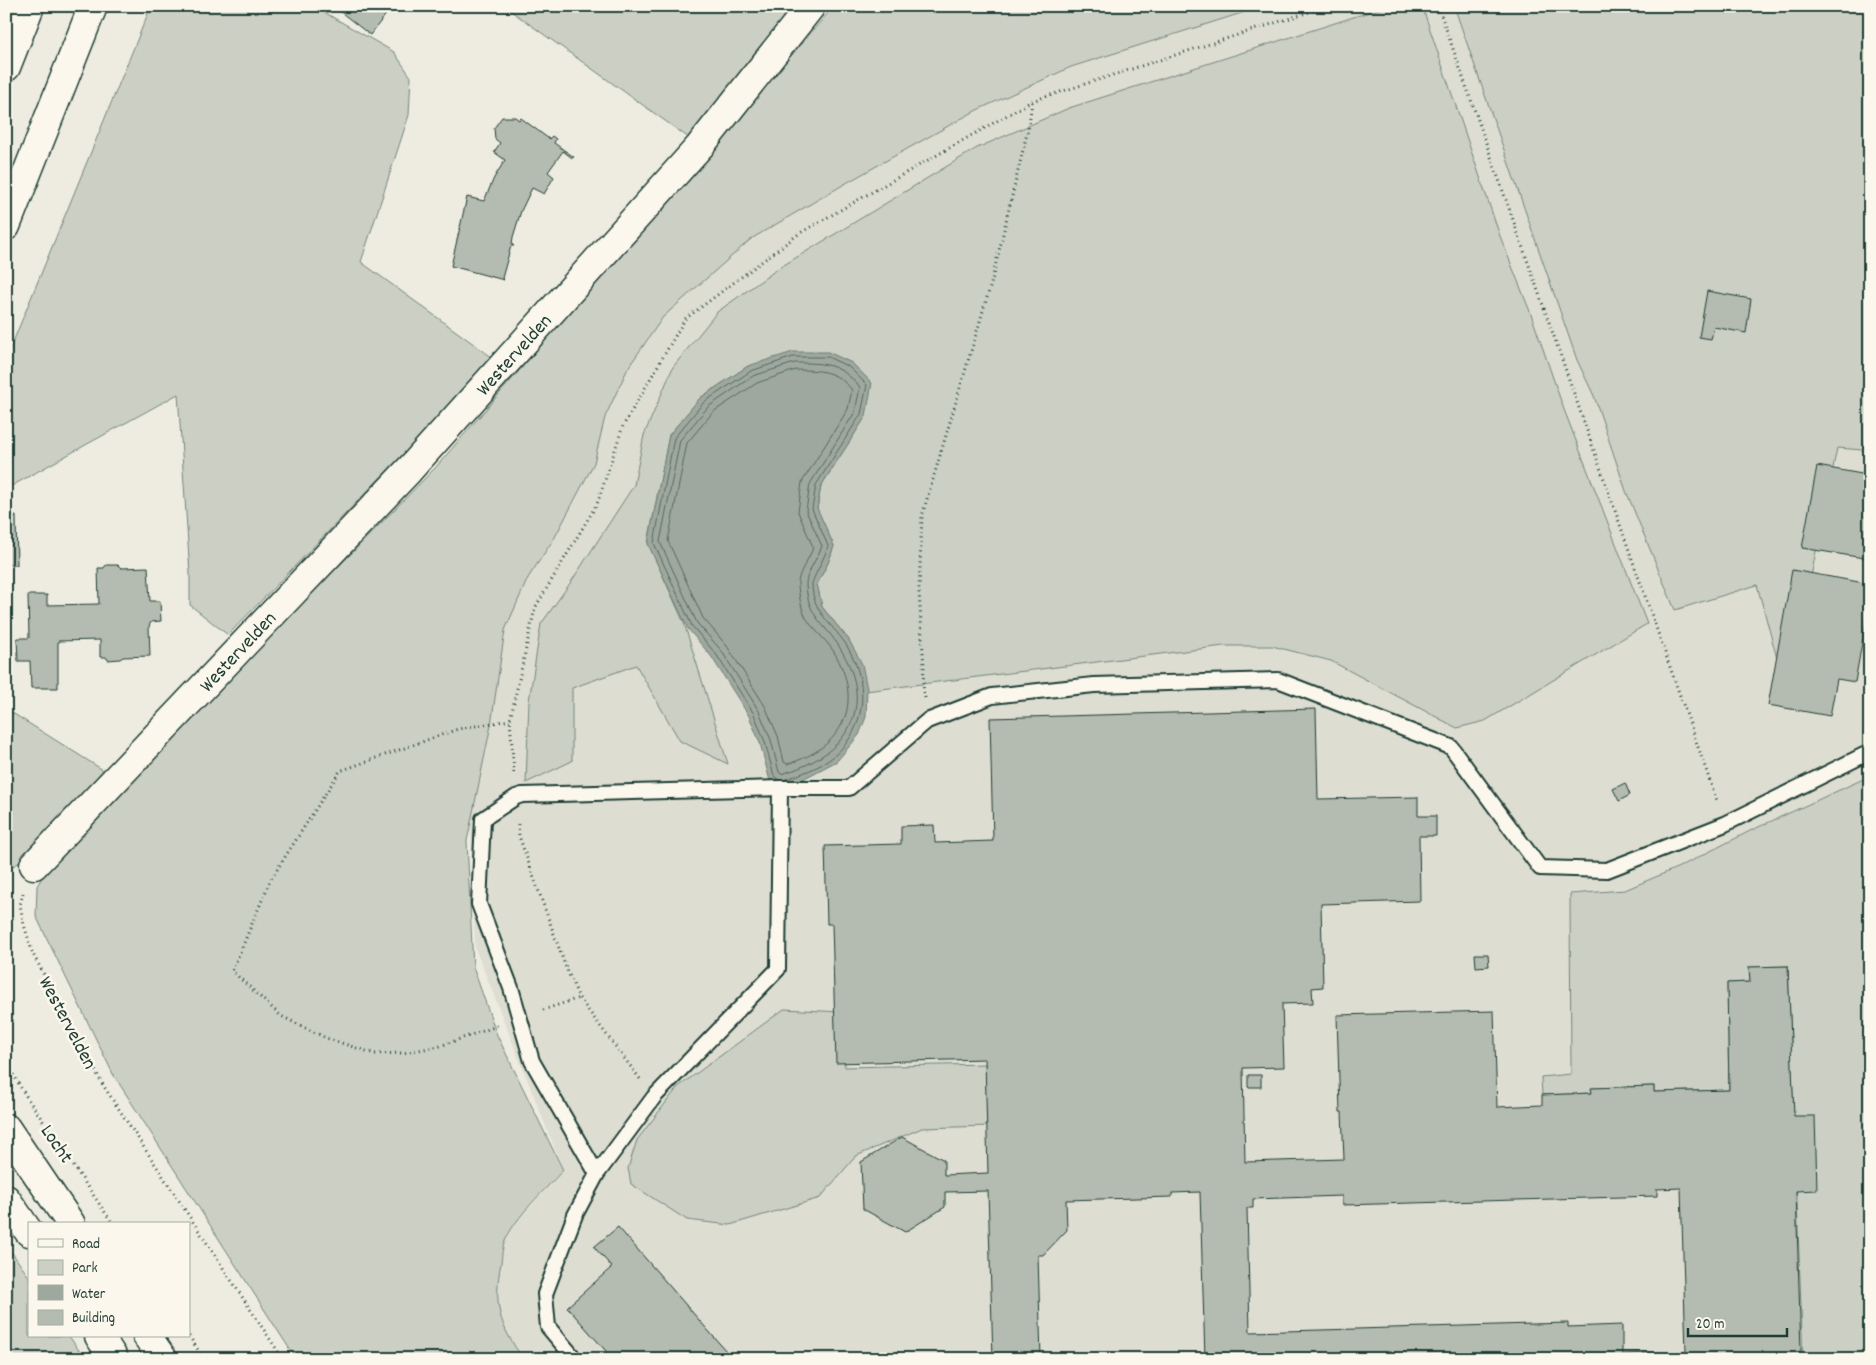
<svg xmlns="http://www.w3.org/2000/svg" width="1876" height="1365" viewBox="0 0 1876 1365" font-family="Dekko,sans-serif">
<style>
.built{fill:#ddddd2}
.green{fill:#cbcfc4;stroke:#75867c}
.water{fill:#9fa89f;stroke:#6c7d74}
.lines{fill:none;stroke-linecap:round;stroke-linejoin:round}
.shore{stroke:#52685f;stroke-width:1}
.building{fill:#b4bbb0;stroke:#1f3d34;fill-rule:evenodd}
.service-casing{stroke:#1f3d34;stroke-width:18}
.minor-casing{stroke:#1f3d34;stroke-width:31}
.secondary-casing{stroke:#1f3d34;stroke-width:31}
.motorway-casing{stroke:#1f3d34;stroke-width:31}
.path{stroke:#1f3d34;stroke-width:3;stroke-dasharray:1 4;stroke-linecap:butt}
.service{stroke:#fbf7ec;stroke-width:14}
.minor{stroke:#fbf7ec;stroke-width:28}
.secondary{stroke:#fbf7ec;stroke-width:28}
.motorway{stroke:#fbf7ec;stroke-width:28}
.labels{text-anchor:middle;stroke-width:5;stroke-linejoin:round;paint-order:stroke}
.street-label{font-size:20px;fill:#1f3d34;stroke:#fbf7ec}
</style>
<rect width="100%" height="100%" fill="#eeece1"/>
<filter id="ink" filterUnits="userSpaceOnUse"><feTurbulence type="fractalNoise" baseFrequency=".02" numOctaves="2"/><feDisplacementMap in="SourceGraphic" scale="10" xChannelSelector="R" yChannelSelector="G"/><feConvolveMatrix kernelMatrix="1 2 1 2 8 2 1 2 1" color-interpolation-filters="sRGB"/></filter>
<g filter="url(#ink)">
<path class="built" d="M1264,6H1870V1359H524L511,1342L499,1315L497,1281L505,1241L519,1219L563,1170L475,948L469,789L505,630L528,578L555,537L594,463L605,417L628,368L663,317L751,239L848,182L975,111L1071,67Z"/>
<path class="green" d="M151,6H313L394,52L411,77L409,115L361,262L493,358L443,413L228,635L190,605V574L178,394L6,489V359Z
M504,6H794L689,138Z
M834,6H1264L1071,67L975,111L848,182L751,239L663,317L628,368L605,417L594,463L555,537L528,578L505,630L491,725L467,841L473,967L497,1035L563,1170C545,1190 516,1216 505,1241C502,1247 502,1256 501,1263C493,1303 499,1327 524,1359H296L113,1074L36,916L37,886L54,857L436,467Z
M1388,6H1422L1500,236L1531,314L1563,407L1647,624L1485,721L1457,728L1331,661L1272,646H1224L866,691L849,640L822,607L817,584L828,563L834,546L817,509L821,486L866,416L748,366L700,398L669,435L648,543L684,623L728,764L680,741L636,665L572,688V761L526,783L529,701L541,624L571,582L634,485L644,435L673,367L717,312L779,268L977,148L1069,108Z
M1454,6H1870V421L1863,450L1837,448L1787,695L1757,585L1675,610L1626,491L1594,396L1577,360Z
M6,709L111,775L27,858L6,870Z
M1870,776V1359H1803L1788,966L1750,967V982L1727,983L1729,1090L1654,1092V1086L1592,1088V1093L1542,1095L1541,1077L1571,1074L1570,894L1625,890L1679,867L1752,830Z
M784,1009L842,1012L845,1067L988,1064L991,1126L922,1128L856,1156L820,1198L730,1225L687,1220L631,1184L628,1168L637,1140L678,1087Z
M6,1244L29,1277V1336H69L85,1359H6Z"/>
<path class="water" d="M793,352H828L852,363L872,383L866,416L821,486L817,508L834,546L828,563L817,584L822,607L849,640L862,664L867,689L866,717L859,735L837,761L803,779L780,786L770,781L760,743L749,716L711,656L688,629L648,544L669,435L700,398L748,366Z"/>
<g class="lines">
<path class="shore" d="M795,363C825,363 839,363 860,387L855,412L810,484L806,511L822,546C818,557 805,575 806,585C808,618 825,623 840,648C878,709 846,756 781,774L779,772L771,740L759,711L721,650L697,623L660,542L680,440L708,407L753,376Z
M796,370C819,370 836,370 852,390L848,409L802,482L798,512L813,547C810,559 797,572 798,586C799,595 801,608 805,616C812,629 826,639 834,652C865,704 843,748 787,764L784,762L778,736L765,706L727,646L703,618L668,541L687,443L713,412L757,383Z
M779,780L774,776L765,742L754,714L716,654L692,626L654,543L674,438L704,402L751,371L793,357H828L849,367L867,385L861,414L816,485L812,509L828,546C826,555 812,580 812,584C812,611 831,623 845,643C869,680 869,726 834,756C822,767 798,775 783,780"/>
</g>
<path class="building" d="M333,6H388L391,8L370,35Z
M502,117H515L519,120L521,118L549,139L552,136L556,139L554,143L574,157L572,158L563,151L548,172L554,177L544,194L532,188L521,211L513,237L512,244L514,246H511L502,278L504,280L451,266L467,197L484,201L494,178L505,160L494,152L500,143L495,139L494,128Z
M1707,291L1751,299L1746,333L1714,327L1711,339L1699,337Z
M1870,431V559L1802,548L1817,466L1862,474Z
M6,516H16L17,565H6Z
M106,565H118L121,568L148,567L150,601H160L161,621L151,622L149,626L150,656L123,657L120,659L108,660L106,657H100V640L58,641V688H31L30,661H18L17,638H29L28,595H47V605L99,604L98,568H104Z
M1792,570L1870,584V598L1855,682L1837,679L1830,716L1768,705Z
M1316,709L1318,799L1418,797V816H1436V836H1419L1420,901L1321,904L1323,987L1312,988L1313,1003L1282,1004L1284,1067L1243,1068L1245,1162L1344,1159L1342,1112H1340L1337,1015L1494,1011L1497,1107L1542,1105V1095L1592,1093L1591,1088L1654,1086V1092L1729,1090L1727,983L1750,982L1749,967L1788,966L1794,1116H1815L1817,1190L1796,1191L1801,1352L1799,1351V1359H1205L1200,1192L1172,1193V1197L1066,1200L1067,1230L1043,1255H1038L1041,1359H993L988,1191L945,1192V1207L905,1232L863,1209L861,1162L902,1137L944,1160V1175L988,1173L985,1059L836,1063L832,924H827L825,846L901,844V826L934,825L935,843L993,841L990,718ZM1681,1188L1686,1352L1622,1354V1325L1568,1327V1323L1250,1332L1247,1208H1253V1199L1342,1196V1205L1657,1196V1189Z
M1625,783L1630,795L1619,801L1613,789Z
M1475,954H1488L1489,966L1476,967Z
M1248,1075H1261V1087H1248Z
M618,1227L733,1359H613L567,1307L612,1267L594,1247Z"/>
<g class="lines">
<g class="service-casing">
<path id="service" d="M597,1174L532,1061L511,988L479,904L483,819L516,797L522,795L780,788H849L927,721L992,696L1094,685L1278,680L1451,747L1540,868L1607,870L1725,824L1870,752
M575,1359L548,1327L545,1294L575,1215L597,1174L654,1097L778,969L780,788"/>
</g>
<g class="minor-casing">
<path id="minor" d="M34,865L409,470L700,146L811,6"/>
</g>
<g class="secondary-casing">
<path id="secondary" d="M6,1128L71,1224
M6,1199L29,1232
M99,1336L114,1359
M147,1336L163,1359"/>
</g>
<g class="motorway-casing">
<path id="motorway" d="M6,67L30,6
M6,226L93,6"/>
</g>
<path class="path" d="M1438,6L1717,801
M925,698L923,685L924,667L919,592L922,516L991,284L1029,125L1032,102
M514,773L510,720L535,608L597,504L623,426L685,319L800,233L1032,101L1328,6
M518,824L519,836L565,965L579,998L640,1079
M23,893L20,905L24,925L33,954L103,1085L283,1359
M543,1010L579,998
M497,1026L440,1046L403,1053L375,1054L326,1038L281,1016L232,971L271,879L340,771L458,729L510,720
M6,1061L24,1093L113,1224
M189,1336L204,1359"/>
<use href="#service" class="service"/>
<use href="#minor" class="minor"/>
<use href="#secondary" class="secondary"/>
<use href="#motorway" class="motorway"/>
</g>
</g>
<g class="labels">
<g class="street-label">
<text transform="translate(513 354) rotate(-48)" y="7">Westervelden</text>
<text transform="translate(237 651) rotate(-47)" y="7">Westervelden</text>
<text transform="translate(69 1022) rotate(62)" y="7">Westervelden</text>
<text transform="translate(58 1143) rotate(56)" y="7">Locht</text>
</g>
</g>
<rect width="1876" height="1365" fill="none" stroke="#fbf7ec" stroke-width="25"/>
<rect x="12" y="12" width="1851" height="1340" fill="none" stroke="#1f3d34" stroke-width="2" filter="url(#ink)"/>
<rect x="28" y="1222" width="162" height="115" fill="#fbf7ec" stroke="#a3ada2"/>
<rect x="38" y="1239" width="25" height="8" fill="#fbf7ec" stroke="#a3ada2"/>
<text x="72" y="1248" font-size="15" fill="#1f3d34">Road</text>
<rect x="38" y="1260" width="25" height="15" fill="#cbcfc4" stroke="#a3ada2"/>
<text x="72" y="1272" font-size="15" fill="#1f3d34">Park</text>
<rect x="38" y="1285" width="25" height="15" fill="#9fa89f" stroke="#a3ada2"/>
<text x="72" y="1298" font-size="15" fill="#1f3d34">Water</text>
<rect x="38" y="1310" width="25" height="15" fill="#b4bbb0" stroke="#a3ada2"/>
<text x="72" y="1322" font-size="15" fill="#1f3d34">Building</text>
<path d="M1688 1328v8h99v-8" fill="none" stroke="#1f3d34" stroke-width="2.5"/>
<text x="1696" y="1328" font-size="15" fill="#1f3d34" stroke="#fbf7ec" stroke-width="4" paint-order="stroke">20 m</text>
</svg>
